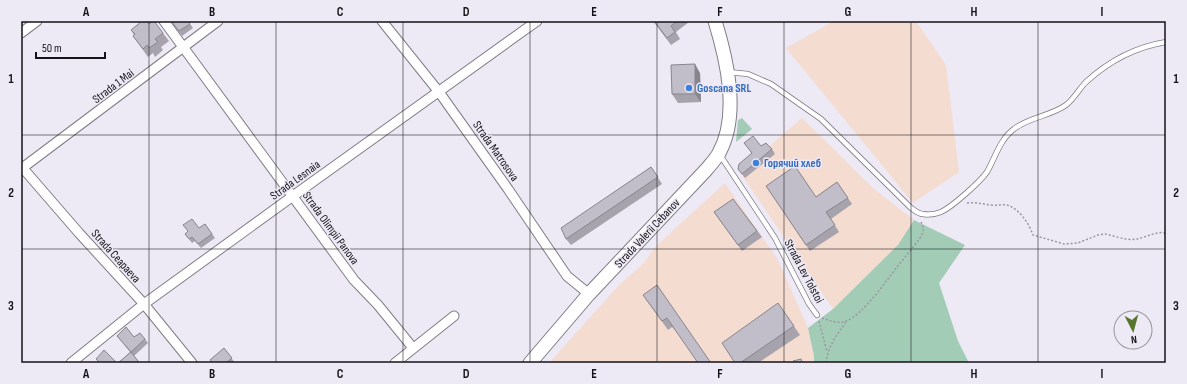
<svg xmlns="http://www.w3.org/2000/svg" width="1187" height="384" viewBox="0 0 1187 384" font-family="'Sofia Sans Condensed',sans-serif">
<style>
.industrial{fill:#f4dcd1}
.green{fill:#a2ccb6}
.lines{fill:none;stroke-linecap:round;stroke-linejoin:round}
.lane-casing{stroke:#817d87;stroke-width:6}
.street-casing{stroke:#817d87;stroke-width:11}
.secondary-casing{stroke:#817d87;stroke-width:15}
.path{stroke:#9a97a0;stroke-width:1.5;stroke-dasharray:2 2;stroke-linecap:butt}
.lane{stroke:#fff;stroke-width:4.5}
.street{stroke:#fff;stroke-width:9}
.secondary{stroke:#fff;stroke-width:13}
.wall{fill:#a7a3ad}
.shaded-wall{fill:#88858d}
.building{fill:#c2bec9;stroke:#88858d}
.grid{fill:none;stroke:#141317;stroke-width:1;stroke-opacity:0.55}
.shop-dot{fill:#3f7fe0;stroke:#ede9f5;stroke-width:1.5}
.labels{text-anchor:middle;stroke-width:3;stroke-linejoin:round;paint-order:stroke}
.street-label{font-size:12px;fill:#141317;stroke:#ede9f5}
.shop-label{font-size:12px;font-weight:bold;fill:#366cbe;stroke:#ede9f5;text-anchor:start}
.neatline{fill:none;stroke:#141317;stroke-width:1.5}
.grid-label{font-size:13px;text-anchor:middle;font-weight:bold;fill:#141317}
</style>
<rect width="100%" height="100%" fill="#ede9f5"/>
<path class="industrial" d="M834,21H916L946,65L959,172L913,203L786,48Z
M802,118L874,189L914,220L899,245L833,309L741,174L774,142Z
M725,183L778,260L808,328L814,356V363H549L620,284L644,263L656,246Z"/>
<path class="green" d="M742,118L752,129L736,142L738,120Z
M914,220L965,245L939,283L958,341L969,363H814V356L808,328L833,309L898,245Z"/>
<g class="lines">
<g class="lane-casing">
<path id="lane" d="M728,72L748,74L771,84L821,119L910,207C914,210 918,214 923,214C928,215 936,214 941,212C952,207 980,182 987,172C995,158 1000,139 1014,129C1029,117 1051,116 1066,105C1074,99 1079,89 1086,82C1109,61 1135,47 1166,42
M720,155L775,238L809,304L817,315"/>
</g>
<g class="street-casing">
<path id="street" d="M164,21L354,280L378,305L413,348
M382,21L439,92L508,189L567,276L589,294
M21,33L37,21
M21,166L79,233L144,304L192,363
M21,169L218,21
M71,363L144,304L293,196L537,21
M395,363L454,316"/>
</g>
<g class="secondary-casing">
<path id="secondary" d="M530,363L589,294L706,170C710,165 716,159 719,153C740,115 727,60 715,21"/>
</g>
<path class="path" d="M967,203C976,202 983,204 991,205C997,206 1002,204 1007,205C1020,209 1029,224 1033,235L1064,244L1078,243L1098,235L1105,234C1115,236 1127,241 1137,239C1147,237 1156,231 1166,233
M822,318C830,321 839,324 846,321C863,315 886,281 897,267C905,257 913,248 920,238C924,231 924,228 921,222
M819,321L827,352
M826,363C828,346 837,334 847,321"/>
<use href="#lane" class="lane"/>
<use href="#street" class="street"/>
<use href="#secondary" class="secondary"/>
</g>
<path class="wall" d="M171,21H188L193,28L182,36Z
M653,21H688L689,22L676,32L680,39L671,45Z
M149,24L163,33L169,41L161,47L163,50L155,57L153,53L148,57L133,36L134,35L131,30Z
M700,73L701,102L678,103L672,94Z
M744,143L761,146L772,149L775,154L745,178L738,169L752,153Z
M651,167L662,184L571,245L566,239Z
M837,182L852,204L831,219L839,232L810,251L766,186L816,197Z
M733,199L762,237L742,251L714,212Z
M205,224L215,238L201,248L195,241L192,243L185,234L199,228Z
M643,295L711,363L672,327L668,330Z
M778,303L800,335L758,363H735Z
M117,336L134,337L145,339L148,343L134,356L140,363H118L130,352Z
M224,348L235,363H212L210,360Z"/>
<path class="shaded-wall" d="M695,64L700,73L701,102L695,94Z"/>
<path class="building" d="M142,21H146L149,24L153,21H154L163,33L155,39L158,42L149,48L147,45L143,49L133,36L135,34L131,30Z
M171,21H188L190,24L179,31Z
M654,21H677L671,26L675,32L667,38Z
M695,64V94H672L671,65Z
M753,136L761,146L766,143L772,149L742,174L738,169L739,164L752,153L744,143Z
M795,166L816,197L837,182L848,198L826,212L835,225L806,245L766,186Z
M651,167L658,177L566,239L561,228Z
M733,199L757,231L738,245L714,212Z
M192,219L199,228L205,224L212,234L198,244L192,237L189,239L185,234L188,231L183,225Z
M657,285L711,363H698L667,318L662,321L643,295Z
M778,303L794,326L740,363H735L722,343Z
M126,327L134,337L140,333L145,339L131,352L117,336Z
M224,348L232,358L226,363H213L210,360Z
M104,350L117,363H100L96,359Z
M131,352L138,361L136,363H118Z
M801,359L802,363H794L793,361Z"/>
<path class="grid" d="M149,21V363M276,21V363M403,21V363M530,21V363M657,21V363M784,21V363M911,21V363M1038,21V363M21,135H1166M21,249H1166"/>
<g class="shop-dot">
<circle cx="689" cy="88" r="4"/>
<circle cx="756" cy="163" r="4"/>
</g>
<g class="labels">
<g class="street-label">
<text transform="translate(113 86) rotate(-37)" y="4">Strada 1 Mai</text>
<text transform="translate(496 151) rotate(55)" y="4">Strada Matrosova</text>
<text transform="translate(295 180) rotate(-36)" y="4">Strada Lesnaia</text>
<text transform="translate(331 228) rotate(54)" y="4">Strada Olimpii Panova</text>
<text transform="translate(647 233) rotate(-47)" y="4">Strada Valerii Cebanov</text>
<text transform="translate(116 256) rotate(48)" y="4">Strada Ceapaeva</text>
<text transform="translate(804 271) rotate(62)" y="4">Strada Lev Tolstoi</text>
</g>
<g class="shop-label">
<text x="697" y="92">Goscana SRL</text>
<text x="764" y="167">Горячий хлеб</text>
</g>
</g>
<rect width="1187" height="384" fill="none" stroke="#ede9f5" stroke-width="44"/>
<g transform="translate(1133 330) rotate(174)"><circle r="19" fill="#ede9f5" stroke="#96939c"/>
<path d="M0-3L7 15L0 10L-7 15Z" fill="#57762d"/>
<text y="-6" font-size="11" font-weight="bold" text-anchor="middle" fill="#141317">N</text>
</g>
<path d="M36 52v6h69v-6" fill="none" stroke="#141317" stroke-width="2"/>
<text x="42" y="52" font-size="12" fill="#141317" stroke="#ede9f5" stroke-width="3" paint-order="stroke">50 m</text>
<rect x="22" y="22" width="1143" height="340" class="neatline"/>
<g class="grid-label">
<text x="86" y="16">A</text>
<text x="212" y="16">B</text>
<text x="340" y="16">C</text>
<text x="466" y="16">D</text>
<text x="594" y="16">E</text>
<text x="720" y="16">F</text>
<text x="848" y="16">G</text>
<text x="974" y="16">H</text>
<text x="1102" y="16">I</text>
<text x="11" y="83">1</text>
<text x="1176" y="83">1</text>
<text x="11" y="197">2</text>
<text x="1176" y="197">2</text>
<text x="11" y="310">3</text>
<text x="1176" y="310">3</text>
<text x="86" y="378">A</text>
<text x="212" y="378">B</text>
<text x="340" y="378">C</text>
<text x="466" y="378">D</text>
<text x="594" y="378">E</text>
<text x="720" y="378">F</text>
<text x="848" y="378">G</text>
<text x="974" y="378">H</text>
<text x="1102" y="378">I</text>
</g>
</svg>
